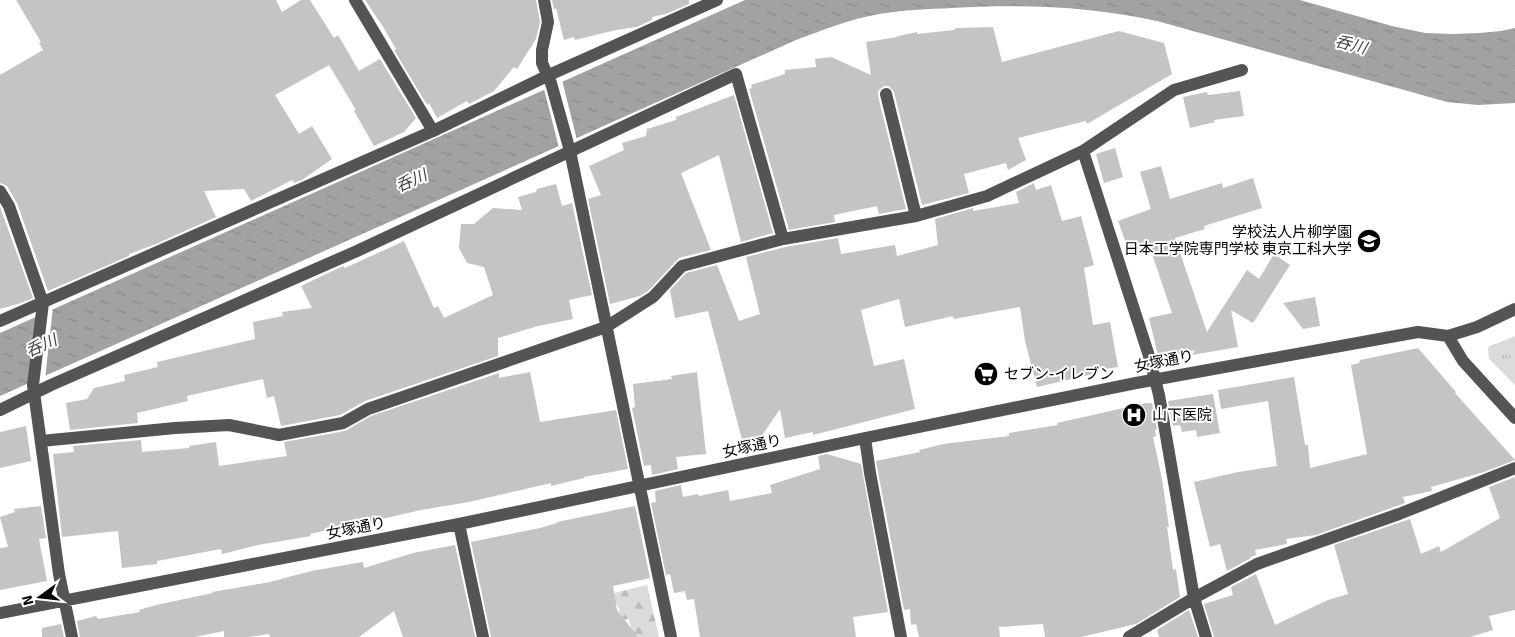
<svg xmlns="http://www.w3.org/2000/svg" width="1515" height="637" viewBox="0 0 1515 637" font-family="Signika,'Noto Sans JP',sans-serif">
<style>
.grass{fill:url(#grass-tufts)}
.forest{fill:url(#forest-firs)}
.water{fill:url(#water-ripples)}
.pier{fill:#fff}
.building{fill:#c4c4c4}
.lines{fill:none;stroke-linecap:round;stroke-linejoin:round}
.minor{stroke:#545454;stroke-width:12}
.labels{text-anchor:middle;stroke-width:4;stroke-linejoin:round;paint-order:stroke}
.poi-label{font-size:15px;fill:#000;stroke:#fff;text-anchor:start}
.street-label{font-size:15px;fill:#000;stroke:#fff}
.water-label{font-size:16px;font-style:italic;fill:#434343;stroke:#fff}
</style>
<defs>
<pattern id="grass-tufts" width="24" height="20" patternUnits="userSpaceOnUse" patternTransform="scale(1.25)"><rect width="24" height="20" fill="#dbdbdb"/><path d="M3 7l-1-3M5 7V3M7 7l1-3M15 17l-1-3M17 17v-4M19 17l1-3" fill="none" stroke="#bababa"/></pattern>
<pattern id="forest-firs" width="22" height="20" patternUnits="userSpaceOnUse" patternTransform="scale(1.25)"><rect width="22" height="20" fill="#dbdbdb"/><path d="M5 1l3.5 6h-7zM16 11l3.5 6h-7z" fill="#bababa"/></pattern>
<pattern id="water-ripples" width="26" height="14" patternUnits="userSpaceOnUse" patternTransform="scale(1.25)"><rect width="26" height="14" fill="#a2a2a2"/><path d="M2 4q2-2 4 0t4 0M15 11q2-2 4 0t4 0" fill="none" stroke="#8a8a8a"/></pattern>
</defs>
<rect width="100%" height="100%" fill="#fff"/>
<path class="grass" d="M1515,336V385L1489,359L1488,347Z"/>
<path class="forest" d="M647,585L659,637H633L629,619L621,620L619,608L610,594Z"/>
<path class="water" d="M745,0H1300L1392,26L1425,33L1453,34L1480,33L1501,31L1515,28V103L1478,105L1447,102L1157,21C1090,6 1019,4 952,8C928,9 903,10 879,14C850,19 823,30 796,40L0,396V333Z"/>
<path class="pier" d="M562,80L577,140L559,148L544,89Z
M53,307L45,379L28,386L36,314Z"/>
<path class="building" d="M16,0H276L282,12L301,0H310L334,38L338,35L359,71L380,59L416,118L404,132L374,146L354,111L356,110L329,65L275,95L299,134L312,126L332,159L302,180L294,183L292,180L251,201L244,189L204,191L216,217L156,244L129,254V256L48,291L17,203L7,186L0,183V75L43,50L39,43L41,42Z
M365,0H536L540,22L536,39L517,69L514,67L494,91L469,104L467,101L437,118L429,103L427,105L394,50L396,49L382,25Z
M552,0H689V4L666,14L652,17V20L637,27L616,30L575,40L574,37L564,40L556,8L554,10Z
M993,27L1002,62L1119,31L1164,43L1172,74L1087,124L1086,121L1018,138L1026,160L1008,170L1006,163L964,174L969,193L922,205L894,92L889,86H884L878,91V96L906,209L879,214L877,206L834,215L835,222L789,230L749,89L752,88L751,85L785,74V70L816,67L815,59L831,57L871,75L866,42L897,37L898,36L917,32V34L954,30L956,28Z
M1240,91L1244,116L1214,120L1215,122L1190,128L1183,97L1207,92L1208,95Z
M734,95L773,233L741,242L719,155L681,173L711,250L679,258L648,291L640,296L610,304L588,199L601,195L589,166L624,150L622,143L646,136L647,129L676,120V117Z
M1115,148L1123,177L1104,183L1096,154Z
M1161,166L1170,199L1222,183L1223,188L1253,178L1262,208L1204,226L1205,229L1175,238L1207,332L1247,270L1259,279L1274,254L1290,265L1253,323L1231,310L1238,347L1192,355L1195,350L1165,358L1164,353L1158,355L1149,318L1172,313L1149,245L1129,252L1118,221L1151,209L1140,172Z
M1034,183L1036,190L1051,185L1062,221L1081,216L1094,265L1084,268L1093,325L1110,322L1118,367L1092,371L1093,374L1037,387L1025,341L1020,307L954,319L953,316L905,327L899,299L861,310L874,366L904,359L915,409L813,435V432L785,438L780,409L757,443L744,447L708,311L675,318L670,290L686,273L717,265L739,321L760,314L746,257L785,247L838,238L841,254L895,245L897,256L938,245L935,219L973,208V211L1019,203L1016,192Z
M556,184L562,206L572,203L592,295L569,300L573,319L538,326L498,338V356L365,401L340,415L281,426L274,396L267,398L263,379L187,396L188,401L137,413L138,423L70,430L66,403L87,399L94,388L125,381L124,375L158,367L157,362L255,339L253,322L283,316L282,312L312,308L301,286L343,266L345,268L404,241L434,308L438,306L444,318L493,295L484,267L467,263L459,248L461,224H474L493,208L522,210L518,197L536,192L537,189Z
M0,207L33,298L21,303L0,309Z
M1315,297L1320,326L1303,329L1283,303Z
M1418,348L1456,392L1455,393L1515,460L1484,472L1431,487L1432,491L1403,497L1405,503L1316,535L1286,539L1287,544L1255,550L1256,555L1250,557L1251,558L1227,571L1220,544L1210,547L1194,482L1238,472L1277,466L1268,401L1221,409L1218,390L1294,377L1305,445H1308L1310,468L1367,454L1351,365L1359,363L1360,360Z
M530,372L540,422L616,410L628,469L584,477V478L551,486V483L469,502L421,510L360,524L356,529L344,531L340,527L310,534L311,536L258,545L222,554L221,549L157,561V564L122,568L118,531L62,537L53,454L74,452L73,446L141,440L142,452L189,448V446L216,442L219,466L287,456L284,442L345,431L371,416L499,373V378Z
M697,372L706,454L676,457L678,469L652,475L651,465L644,466L632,408L635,407L633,384L672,379L671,376Z
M1213,394L1220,433L1197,437L1196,430L1182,432L1180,425L1173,426L1168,401Z
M1146,403H1152L1157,429L1155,430L1156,436L1153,437L1162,479L1169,527H1167L1173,570L1176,569L1180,597L1136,624L1081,637H1045L1043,624L999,627L1000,637H919L916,624L911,625L910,609L904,610L876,461L920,452L919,450L943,444L1009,436V433L1058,425L1057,423Z
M26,426L31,461L0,468V432Z
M827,454L861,464L888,612L853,617L856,637H700L694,599L687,600L685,591L674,593L670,574L666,575L651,503L656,502L655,491L681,485L683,497L698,494L699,496L728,490L730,501L772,493L770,485L820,469L818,456Z
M1515,477V610L1489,616L1493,630L1470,637H1214L1204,604L1233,595L1231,587L1256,574L1275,625L1328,600L1348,594L1334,545L1410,519L1421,554L1439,546L1441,552L1500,518L1489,487Z
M41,506L46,538L39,539L47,581L0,590V548L8,547L0,517L15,512L14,509Z
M635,506L650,578L613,586L617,610L638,637H491L471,542L540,528L557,523V522Z
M455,545L475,637H403L394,611L359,637H270L269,634L249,637H224V631L195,637H80L77,621L96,616L98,619L140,612L139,610L156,605L213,593L212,592L270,582L311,571L363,562L364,568L413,553Z
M1189,610L1198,637H1159L1157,630Z
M61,624L64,637H42V628Z"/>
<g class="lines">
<path class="minor" d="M355,0L433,131
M544,0L548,22L542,50V63L551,83L570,151L671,637
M886,94L916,216
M0,191L9,206L43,303L33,385L59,574L72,637
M0,321L433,131L549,75L717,0
M1448,336L1463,361L1515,418
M0,410L51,385L357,251L736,74L783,239
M865,438L870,473L901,637
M41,441L175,428L229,425L279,435L343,423L368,409L606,327L653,297L682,266L783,239L916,216L987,196L1083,151
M459,524L483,637
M0,613L459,524L865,438L1136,383L1418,332L1448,336L1477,327L1515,309
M1129,637L1194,598L1257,564L1399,514L1515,468
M1206,637L1194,598L1159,395L1149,356L1083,151L1174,90L1242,70"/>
</g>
<defs>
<g id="university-disc" transform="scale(1.25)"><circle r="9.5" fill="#000" stroke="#fff"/><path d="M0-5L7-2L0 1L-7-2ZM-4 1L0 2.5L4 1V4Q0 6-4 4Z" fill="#fff"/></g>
<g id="supermarket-disc" transform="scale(1.25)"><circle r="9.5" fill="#000" stroke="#fff"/><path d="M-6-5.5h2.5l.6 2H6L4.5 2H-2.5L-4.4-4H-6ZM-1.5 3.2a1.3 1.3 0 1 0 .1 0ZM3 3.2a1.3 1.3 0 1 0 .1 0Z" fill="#fff"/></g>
<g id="hospital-disc" transform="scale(1.25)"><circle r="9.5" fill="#000" stroke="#fff"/><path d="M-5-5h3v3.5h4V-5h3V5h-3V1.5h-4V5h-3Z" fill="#fff"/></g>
</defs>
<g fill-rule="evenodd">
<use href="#university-disc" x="1369" y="241"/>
<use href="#supermarket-disc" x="986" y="374"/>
<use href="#hospital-disc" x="1134" y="415"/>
</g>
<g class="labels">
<g class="poi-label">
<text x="1352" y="237" text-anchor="end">学校法人片柳学園<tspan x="1352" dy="17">日本工学院専門学校 東京工科大学</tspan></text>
<text x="1004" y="379">セブン-イレブン</text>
<text x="1152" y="420">山下医院</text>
</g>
<g class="street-label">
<text transform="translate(1164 361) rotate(-11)" y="5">女塚通り</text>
<text transform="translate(752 446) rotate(-12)" y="5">女塚通り</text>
<text transform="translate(356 528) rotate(-11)" y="5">女塚通り</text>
</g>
<g class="water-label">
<text transform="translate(1351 44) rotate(15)" y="6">呑川</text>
<text transform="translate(411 180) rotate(-24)" y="6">呑川</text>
<text transform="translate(41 345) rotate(-24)" y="6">呑川</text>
</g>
</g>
<g transform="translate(40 597) rotate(255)" stroke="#ffffff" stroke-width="4" paint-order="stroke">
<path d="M0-4L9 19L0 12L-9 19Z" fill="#000000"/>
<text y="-8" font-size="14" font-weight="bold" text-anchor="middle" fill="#000000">N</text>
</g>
</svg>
